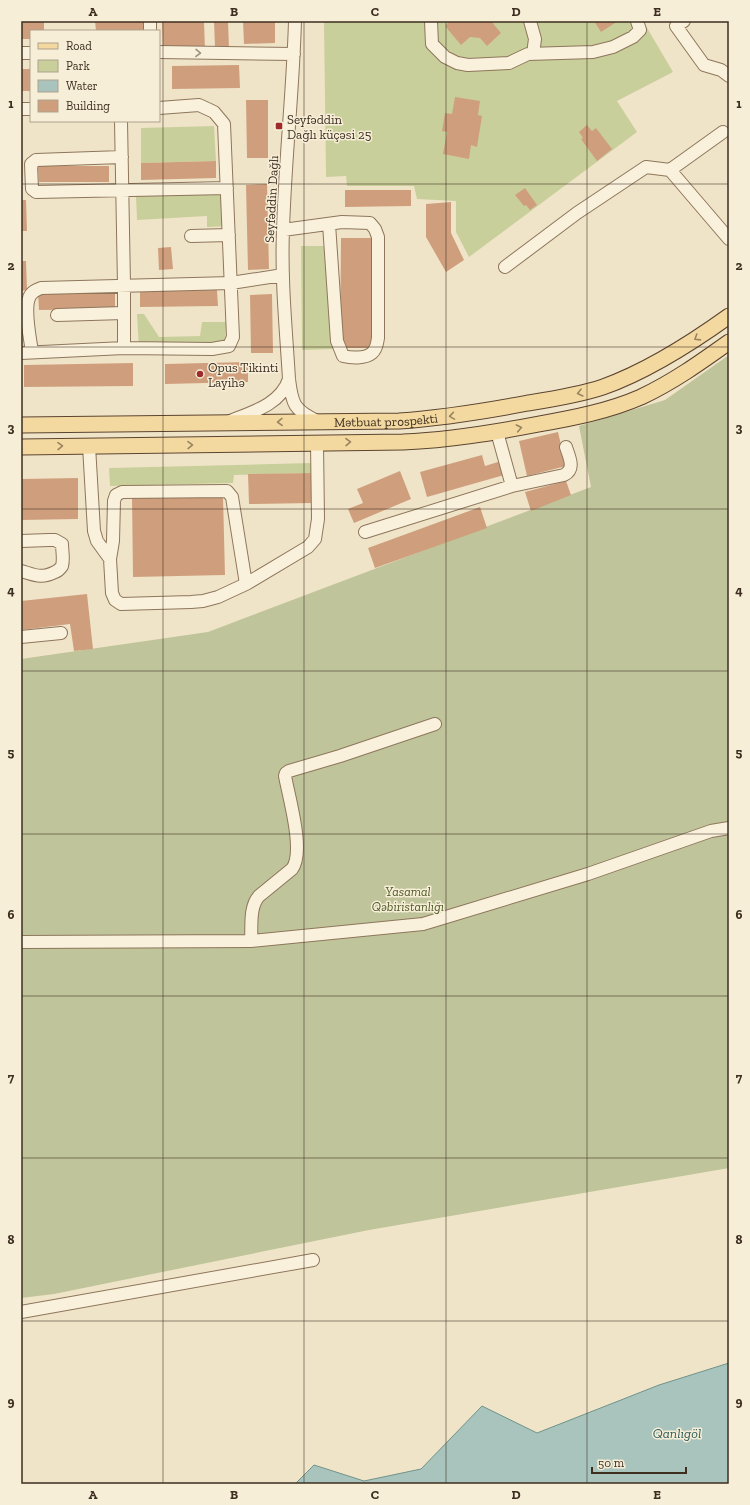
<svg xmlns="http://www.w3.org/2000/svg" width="750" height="1505" viewBox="0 0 750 1505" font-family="'Zilla Slab',serif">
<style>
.green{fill:#c9cf9b}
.cemetery{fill:#bfc49a}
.water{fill:#a9c4bc;stroke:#6f938a}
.building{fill:#cf9f7d}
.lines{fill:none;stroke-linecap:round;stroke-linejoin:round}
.minor-casing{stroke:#8d765c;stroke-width:14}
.major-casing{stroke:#5b4430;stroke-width:17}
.minor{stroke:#faf1dc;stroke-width:12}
.major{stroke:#f3d9a0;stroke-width:15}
.oneway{stroke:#9c907e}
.oneway2{stroke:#988460}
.grid{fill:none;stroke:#3d2e20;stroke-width:1;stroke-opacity:0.55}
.poi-dot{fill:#9e2a2b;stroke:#f7eed8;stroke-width:1.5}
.labels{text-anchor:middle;stroke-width:3;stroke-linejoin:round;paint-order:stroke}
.poi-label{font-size:13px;fill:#3d2e20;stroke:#f7eed8;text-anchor:start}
.street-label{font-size:13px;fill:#3d2e20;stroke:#f7eed8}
.park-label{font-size:13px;font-style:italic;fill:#4d5a26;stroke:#f7eed8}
.water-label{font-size:14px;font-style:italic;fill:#2f5d5a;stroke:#f7eed8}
.neatline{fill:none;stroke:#3d2e20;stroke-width:1.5}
.grid-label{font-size:13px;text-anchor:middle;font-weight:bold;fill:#3d2e20}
</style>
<rect width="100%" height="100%" fill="#f0e4c8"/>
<path class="green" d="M324,21H643L673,72L617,101L637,132L469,257L456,232V201L417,199L414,186H347L346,176L326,177Z
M214,126L216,161L141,163V128Z
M230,194L231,226L207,227V216L137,220L136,196Z
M301,246H334V349L302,350Z
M137,314H144L159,337L200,336L202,322H226L225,347L139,349Z
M312,463V473L234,475L233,483L110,486L109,468Z"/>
<path class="cemetery" d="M729,355V1168L369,1230L54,1294L21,1298V659L208,632L591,487L579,426L665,400Z"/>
<path class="water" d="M729,1363V1484H295L314,1465L364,1481L421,1469L482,1406L537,1433L659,1385Z"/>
<path class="building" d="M21,21H44V31H31V39H21Z
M95,21H145V31H96Z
M162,21H204L205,51L163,52Z
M214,21H228L229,48H215Z
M243,21H275V43L244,44Z
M450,21H491L501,33L487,46L480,38L470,37L461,45L445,26Z
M594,21H618L601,32Z
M239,65L240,88L172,89V66Z
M21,69H31V91H21Z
M455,97L480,101L478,115L482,116L477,147L471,145L469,159L443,154L447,132L442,131L445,113L452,114Z
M246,100H268V158H247Z
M587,125L592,131L596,128L612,149L597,161L581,139L583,138L579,132Z
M216,161V178L141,180V163Z
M38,166H109V182H39Z
M267,184L269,269L248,270L246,185Z
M525,188L537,205L530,210L526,205L524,206L515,195Z
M345,190H411V206L345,207Z
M21,200H26L27,231H21Z
M451,202V233L464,260L446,272L426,237V204Z
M341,238H376L373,348H340Z
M171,247L173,269L159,270L158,248Z
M21,261H26L27,290L21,291Z
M217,290L218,306L140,307V291Z
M115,291V309L39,310L38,292Z
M272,294L273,353H251L250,295Z
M248,362V382L165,384V364Z
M133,363V386L24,387V365Z
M558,432L566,466L527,476L519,441Z
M482,455L485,466L501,461L504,475L427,497L420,472Z
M400,471L411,499L354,523L348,509L363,503L357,489Z
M312,473L313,503L249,504L248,474Z
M78,478V519L21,520V479Z
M566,481L571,495L531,511L525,492Z
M223,496L225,575L133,577L132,498Z
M480,507L487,528L375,568L368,548Z
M87,594L93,649L74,651L70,624L21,630V601Z"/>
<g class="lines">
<g class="minor-casing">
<path id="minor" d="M150,21V31
M295,21C293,91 285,160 283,230C281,280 286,329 289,379C292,404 294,410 317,421
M431,21L432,44L445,57L457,63L468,65L509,63L528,54L593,52L613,47L633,37L640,30L637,21
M530,21L535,39L533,54
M684,21L676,26L704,65L721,70L729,76
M159,52L294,54
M21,53H31
M21,109H31
M121,121L124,285V348
M122,157L36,160L31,164L32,189L36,192L227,188
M670,170L723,132
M283,230L342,222L370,223L375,229L378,237V338C377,343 377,349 372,353C365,359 351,358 343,356L337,341L329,224
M191,236L229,235
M505,267L577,213L646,167L670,170L729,239
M57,315L124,313
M32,352C30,337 24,311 29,298C31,292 36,290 41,288L231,283L283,275
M21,353L124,348L212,349L229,346L233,337L224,124L214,112L199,105L159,108
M230,421C253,412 281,404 289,379
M497,432L512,486
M89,446L94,531L97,541L110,559L112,593L115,600L121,604L191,602L203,601L218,597L246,584L308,547L315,539L318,519L317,443
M365,532L512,486L564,475C576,469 569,457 566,447
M21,541L49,540H55L62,544C62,551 64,559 62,566C60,569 58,571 55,572C41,579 35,575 21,571
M110,559L113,541L114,501L116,495L122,492L227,491L232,497L246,584
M21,637L61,633
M251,941C252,927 249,907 259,896L292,869C305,852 289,798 285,776L286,773L289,771L340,756L435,724
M21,942L251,941L423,924L588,874L711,831L729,828
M21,1312L313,1260"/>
</g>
<g class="major-casing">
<g id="major">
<path id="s1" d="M21,425L399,421C443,418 485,411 528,403C553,399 579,395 603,387C648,371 690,344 729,316"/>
<path d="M21,447L403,442C450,440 492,433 539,424C573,418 609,411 641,397C673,382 701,362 729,342"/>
</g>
</g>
<use href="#minor" class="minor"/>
<use href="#major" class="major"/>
</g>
<defs><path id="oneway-chevron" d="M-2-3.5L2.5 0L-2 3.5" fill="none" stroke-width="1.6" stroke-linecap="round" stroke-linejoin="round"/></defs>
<use class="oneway" href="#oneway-chevron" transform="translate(198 53) rotate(1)"/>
<g class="oneway2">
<use href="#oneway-chevron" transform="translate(697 338) rotate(148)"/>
<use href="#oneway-chevron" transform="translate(580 393) rotate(166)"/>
<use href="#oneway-chevron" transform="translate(452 416) rotate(171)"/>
<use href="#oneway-chevron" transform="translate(280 422) rotate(179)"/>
<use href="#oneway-chevron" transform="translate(519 428) rotate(-11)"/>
<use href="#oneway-chevron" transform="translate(348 442) rotate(-1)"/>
<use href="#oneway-chevron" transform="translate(190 445) rotate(-1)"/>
<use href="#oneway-chevron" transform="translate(60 446) rotate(-1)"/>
</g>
<path class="grid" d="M163,21V1484M304,21V1484M446,21V1484M587,21V1484M21,184H729M21,347H729M21,509H729M21,671H729M21,834H729M21,996H729M21,1158H729M21,1321H729"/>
<g class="poi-dot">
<rect x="275" y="122" width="8" height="8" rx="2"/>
<circle cx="200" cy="374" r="4"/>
</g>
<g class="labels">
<g class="poi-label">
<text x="287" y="124">Seyfəddin<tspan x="287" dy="15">Dağlı küçəsi 25</tspan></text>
<text x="208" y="372">Opus Tikinti<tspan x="208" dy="15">Layihə</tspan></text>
</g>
<g class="street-label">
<text transform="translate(271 199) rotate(-87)" y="5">Seyfəddin Dağlı</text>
<text dy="5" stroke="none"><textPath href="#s1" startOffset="365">Mətbuat prospekti</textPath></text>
</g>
<g class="park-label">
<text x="408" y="896">Yasamal<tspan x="408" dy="15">Qəbiristanlığı</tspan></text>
</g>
<g class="water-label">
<text x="677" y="1438">Qanlıgöl</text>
</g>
</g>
<rect width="750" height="1505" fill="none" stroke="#f7eed8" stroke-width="44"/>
<rect x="30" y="30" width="130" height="92" fill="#f7eed8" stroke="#ada18e"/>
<rect x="38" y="43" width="20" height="6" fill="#f3d9a0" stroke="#ada18e"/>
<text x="66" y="50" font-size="12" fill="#3d2e20">Road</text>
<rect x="38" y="60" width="20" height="12" fill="#c9cf9b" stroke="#ada18e"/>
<text x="66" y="70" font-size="12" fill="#3d2e20">Park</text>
<rect x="38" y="80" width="20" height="12" fill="#a9c4bc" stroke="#ada18e"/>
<text x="66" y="90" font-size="12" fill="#3d2e20">Water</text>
<rect x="38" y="100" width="20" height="12" fill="#cf9f7d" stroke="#ada18e"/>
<text x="66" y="110" font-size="12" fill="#3d2e20">Building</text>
<path d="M592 1467v6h94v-6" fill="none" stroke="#3d2e20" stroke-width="2"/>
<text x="598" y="1467" font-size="12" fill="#3d2e20" stroke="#f7eed8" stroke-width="3" paint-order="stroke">50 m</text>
<rect x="22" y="22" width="706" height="1461" class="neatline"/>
<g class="grid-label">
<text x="93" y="16">A</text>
<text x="234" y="16">B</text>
<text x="375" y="16">C</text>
<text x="516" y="16">D</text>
<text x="657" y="16">E</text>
<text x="11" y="108">1</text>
<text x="739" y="108">1</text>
<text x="11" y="270">2</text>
<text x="739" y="270">2</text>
<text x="11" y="432">3</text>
<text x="739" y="432">3</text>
<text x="11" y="595">4</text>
<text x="739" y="595">4</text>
<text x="11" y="757">5</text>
<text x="739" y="757">5</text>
<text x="11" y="919">6</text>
<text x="739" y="919">6</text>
<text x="11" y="1082">7</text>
<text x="739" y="1082">7</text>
<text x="11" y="1244">8</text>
<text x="739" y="1244">8</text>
<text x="11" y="1406">9</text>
<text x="739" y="1406">9</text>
<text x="93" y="1499">A</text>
<text x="234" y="1499">B</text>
<text x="375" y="1499">C</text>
<text x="516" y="1499">D</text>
<text x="657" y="1499">E</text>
</g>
</svg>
